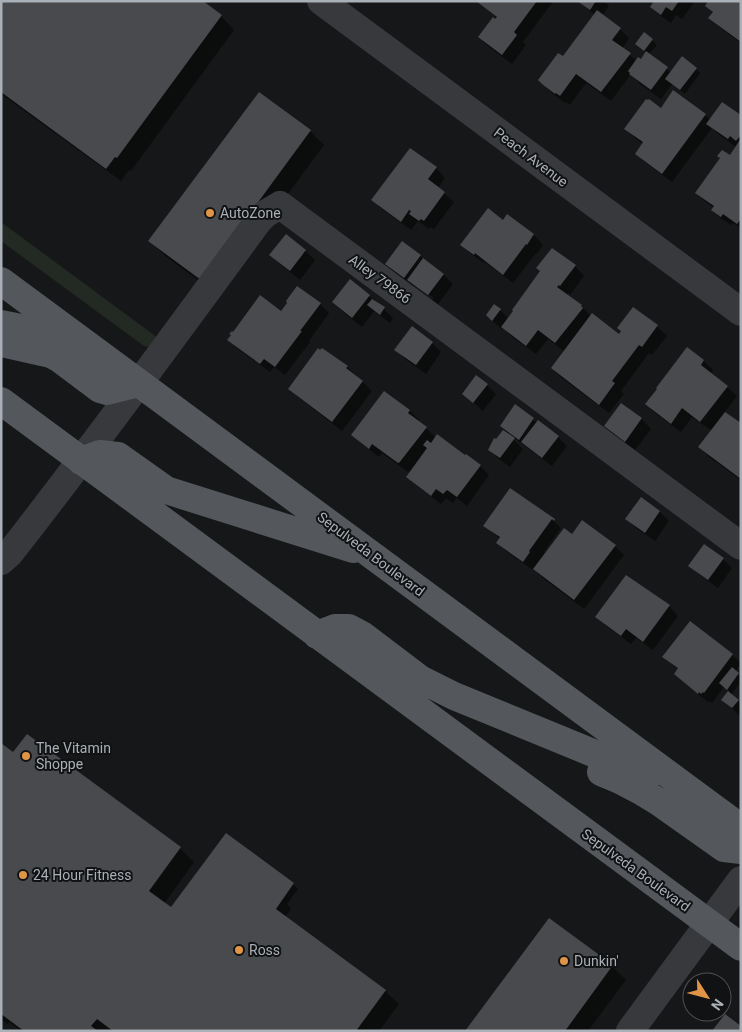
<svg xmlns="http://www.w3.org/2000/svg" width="742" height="1032" viewBox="0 0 742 1032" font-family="Roboto,sans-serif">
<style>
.green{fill:#232a23}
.shadow{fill:#0007}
.building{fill:#484a4d}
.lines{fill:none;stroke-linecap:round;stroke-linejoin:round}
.minor{stroke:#38393d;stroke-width:28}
.major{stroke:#54575b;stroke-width:28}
.poi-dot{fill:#e09546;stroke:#111213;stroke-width:2}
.labels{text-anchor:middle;stroke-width:4;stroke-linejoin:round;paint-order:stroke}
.street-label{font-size:14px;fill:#aab0b7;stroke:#111213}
.poi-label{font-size:14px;fill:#aab0b7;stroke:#111213;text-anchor:start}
</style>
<rect width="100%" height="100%" fill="#161718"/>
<path class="green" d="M1,222L158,338L149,347L144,346L1,241Z"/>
<path class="shadow" d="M1,1L221,16L234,30L131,171L129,170L121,181L1,94Z
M477,1H550L552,3L523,42L526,45L512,64L489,47L479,37L497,18Z
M578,1H604L609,6L602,16L620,29L629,38L622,49L637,61H641L647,53L641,48L645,34L657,45L649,54L671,73L696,69L700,73L685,94L672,84L661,99L640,84L631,74L611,101L586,83L570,105L566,102L565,103L553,94L539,80L563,58L595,15Z
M655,1H695L682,19L676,15L671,23L661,16L652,7Z
M741,1V43L719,27L710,18L714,13L706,6Z
M259,94L310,131L324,145L215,293L164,255L150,241Z
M661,109L705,115L711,120L741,117V228L733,223L731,225L722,219L713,210L714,208L706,202L696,193L730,156L736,147L717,133L712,128L672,182L646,163L636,154L643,144L635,138L626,129Z
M436,168L445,178L438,188L454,202L434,229L431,227L429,229L418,221L411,230L382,209L373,200Z
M508,216L534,235L543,245L537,254L536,253L513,283L485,262L484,263L471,254L462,245L504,222Z
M286,236L305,251L315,260L300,280L280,264L271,255Z
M420,256L443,274L453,284L438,304L432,300L434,298L417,286V288L415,286L414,287L396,274L386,264Z
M575,266L584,276L570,295L569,293L567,295L581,306L591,316L620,336L633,308L657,326L667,336L652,355L649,353L621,391L624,394L609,413L562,378L552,368L565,352L548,339L536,354L512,337L503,328L502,329L497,325L487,315L500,310L509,319Z
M369,296L393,318L390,323L374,311L362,327L343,312L333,302Z
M320,304L329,313L309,341L310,342L285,375L274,367L270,372L238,349L229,340L234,333L281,313Z
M432,343L441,352L426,374L405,359L396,349Z
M687,349L704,361L713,370L710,374L727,387L737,396L724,413L741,425V480L709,457L700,447L712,431L692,417L681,432L656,414L647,404Z
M347,367L372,391L342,431L299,398L290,389Z
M487,385L496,394L483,411L464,394Z
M384,392L410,411L419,420L418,422L426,428L436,438L480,466L489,475L467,506L457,498L453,503L446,498L441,504L417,486L408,477L411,473L408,471V472L382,453L379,457L362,444L353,435Z
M621,404L642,419L651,429L635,450L615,435L605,426Z
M516,406L537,423L558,437L567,446L552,466L513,437L512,438L523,449L510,467L499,459L489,449L512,436L501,425Z
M641,499L660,512L669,521L655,541L636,528L627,519Z
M552,519L561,528L544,552L546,553L572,535L615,546L624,555L584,609L544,579L534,569L533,570L507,552L498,542L500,539L485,525Z
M723,559L732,568L718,588L700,575L690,566Z
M669,606L678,616L653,650L636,638L631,644L606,626L597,617Z
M732,655L741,663L735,672L741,677V681L731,695L741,703V717L723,700L729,691L724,687L712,703L709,701L708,702L685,683L679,670L664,657Z
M27,736L180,848L194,862L164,904L171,909L226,835L293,884L298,889L287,904L291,909L285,917L385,991L399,1004L379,1031H21L9,1022L8,1024L1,1019V744L14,753Z
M612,966L626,980L588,1031H467Z"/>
<path class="building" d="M1,1H203L222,15L117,158L115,157L106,169L1,92Z
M476,1H537L514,32L517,35L502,55L478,37L493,17L495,19L497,17Z
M577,1H596L590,10Z
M654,1H679L672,11L666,7L661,15L650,7Z
M708,1H741V42L708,18L713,12L705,6Z
M597,10L621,28L612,40L631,53L601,92L576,74L560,96L556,93L555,94L542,84L538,80L558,53L563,56Z
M644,32L653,39L644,51L635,44Z
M646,51L668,67L651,90L629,74L630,73L628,71L638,57L641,59Z
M682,56L697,68L680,90L665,79Z
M673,90L706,114L662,174L635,154L643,142L624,129L646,99L648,100L649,99L661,108Z
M259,92L311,130L201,280L148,241Z
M722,102L741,115V135L736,141L730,136L728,139L706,124Z
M741,138V219L737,224L723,214L721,217L711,210L714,206L695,193L720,158L717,156L722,150L730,155Z
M410,148L437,167L428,179L445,192L424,221L421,219L419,221L409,214L411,211L409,210L401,222L371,200Z
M488,208L503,220L507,214L534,234L527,245L526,244L503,275L475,253L474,255L460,245Z
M286,234L306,250L290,271L269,255Z
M402,241L421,255L404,278L385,264Z
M552,248L576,265L560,286L559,285L557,287L582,305L581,306L583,308L555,343L538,330L526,346L501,327L513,311L512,310L540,271L536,268Z
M423,258L444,274L428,295L407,280Z
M350,279L370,295L352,318L332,302Z
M297,286L321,303L300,331H302L275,367L264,359L260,364L227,340L231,335L229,334L232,331L233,332L260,295L281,311L287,303L286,301Z
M372,299L385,307L380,315L367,305Z
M494,304L501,309L492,321L486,315Z
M633,307L658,325L642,347L639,345L612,381L615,383L599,405L551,368L592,313L619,334L621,331L617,328Z
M412,326L433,342L416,365L394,350Z
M687,347L704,360L701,365L728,386L700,422L682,408L671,424L645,404L657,389L656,388Z
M318,348L320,350L322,348L348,366L346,368L363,381L332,422L288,389Z
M476,375L488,384L473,403L462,394Z
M384,391L410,410L408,413L427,427L399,463L398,462V463L372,444L369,449L351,435Z
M621,403L642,418L625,442L604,426Z
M515,404L534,418L519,440L500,426Z
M725,412L741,423V479L698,447Z
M538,420L559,436L542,458L521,442Z
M503,430L515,438L500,458L488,450L494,438L496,439Z
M437,434L465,455L466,454L481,465L457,497L447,490L443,494L436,489L431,496L406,477L427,448L423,445L427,440L431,443Z
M510,488L555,519L554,521L552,519L529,551L530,552L523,562L496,543L500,537L483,526Z
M641,497L660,511L645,533L625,519Z
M582,520L616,545L574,600L533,569L564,528L572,534Z
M704,544L724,558L708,580L688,566Z
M626,575L670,605L643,642L626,629L621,636L595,617Z
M690,621L733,654L704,693L703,692L701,694L699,692L698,694L674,674L678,668L662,657Z
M732,667L739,673L727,690L719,683Z
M728,691L739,700L732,708L721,700Z
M27,734L181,847L149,891L171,907L226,833L294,883L276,909L386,990L356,1031H113L97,1019L91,1026L98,1031H24L1,1014V743L13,752Z
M549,918L613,965L565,1031H465Z
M725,1014L741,1026V1031H712Z"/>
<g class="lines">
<path class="minor" d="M321,1L741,312
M1,561L10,553C95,444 177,332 259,220L265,214L280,205L741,546
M630,1031L741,880"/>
<path class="major" d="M1,281L741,828
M1,324L72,338
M1,343L51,354L60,359L100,389L107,391L139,383
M1,401L741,947
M81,461L100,454L118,456L166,490L353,549
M317,635L335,628H349L362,635L420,679L454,696L593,753L652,773
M601,772L620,780L641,791L659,802L724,848L741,850"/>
</g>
<g class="poi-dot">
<circle cx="210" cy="213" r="5"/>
<circle cx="26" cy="756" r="5"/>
<circle cx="23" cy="875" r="5"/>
<circle cx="239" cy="950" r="5"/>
<circle cx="564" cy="961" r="5"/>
</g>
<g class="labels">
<g class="street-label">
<text transform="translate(531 157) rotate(37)" y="5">Peach Avenue</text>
<text transform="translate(380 279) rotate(36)" y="5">Alley 79866</text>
<text transform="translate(371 554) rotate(37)" y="5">Sepulveda Boulevard</text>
<text transform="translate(636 870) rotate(36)" y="5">Sepulveda Boulevard</text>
</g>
<g class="poi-label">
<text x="220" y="218">AutoZone</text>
<text x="36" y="753">The Vitamin<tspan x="36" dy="16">Shoppe</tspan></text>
<text x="33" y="880">24 Hour Fitness</text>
<text x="249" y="955">Ross</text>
<text x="574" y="966">Dunkin'</text>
</g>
</g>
<rect width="742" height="1032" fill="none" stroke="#aab0b7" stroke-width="5"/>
<g transform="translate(707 997) rotate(126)"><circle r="24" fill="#111213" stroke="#4e5155"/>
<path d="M0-4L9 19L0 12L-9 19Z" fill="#e09546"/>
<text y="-8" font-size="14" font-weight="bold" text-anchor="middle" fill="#aab0b7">N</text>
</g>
</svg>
